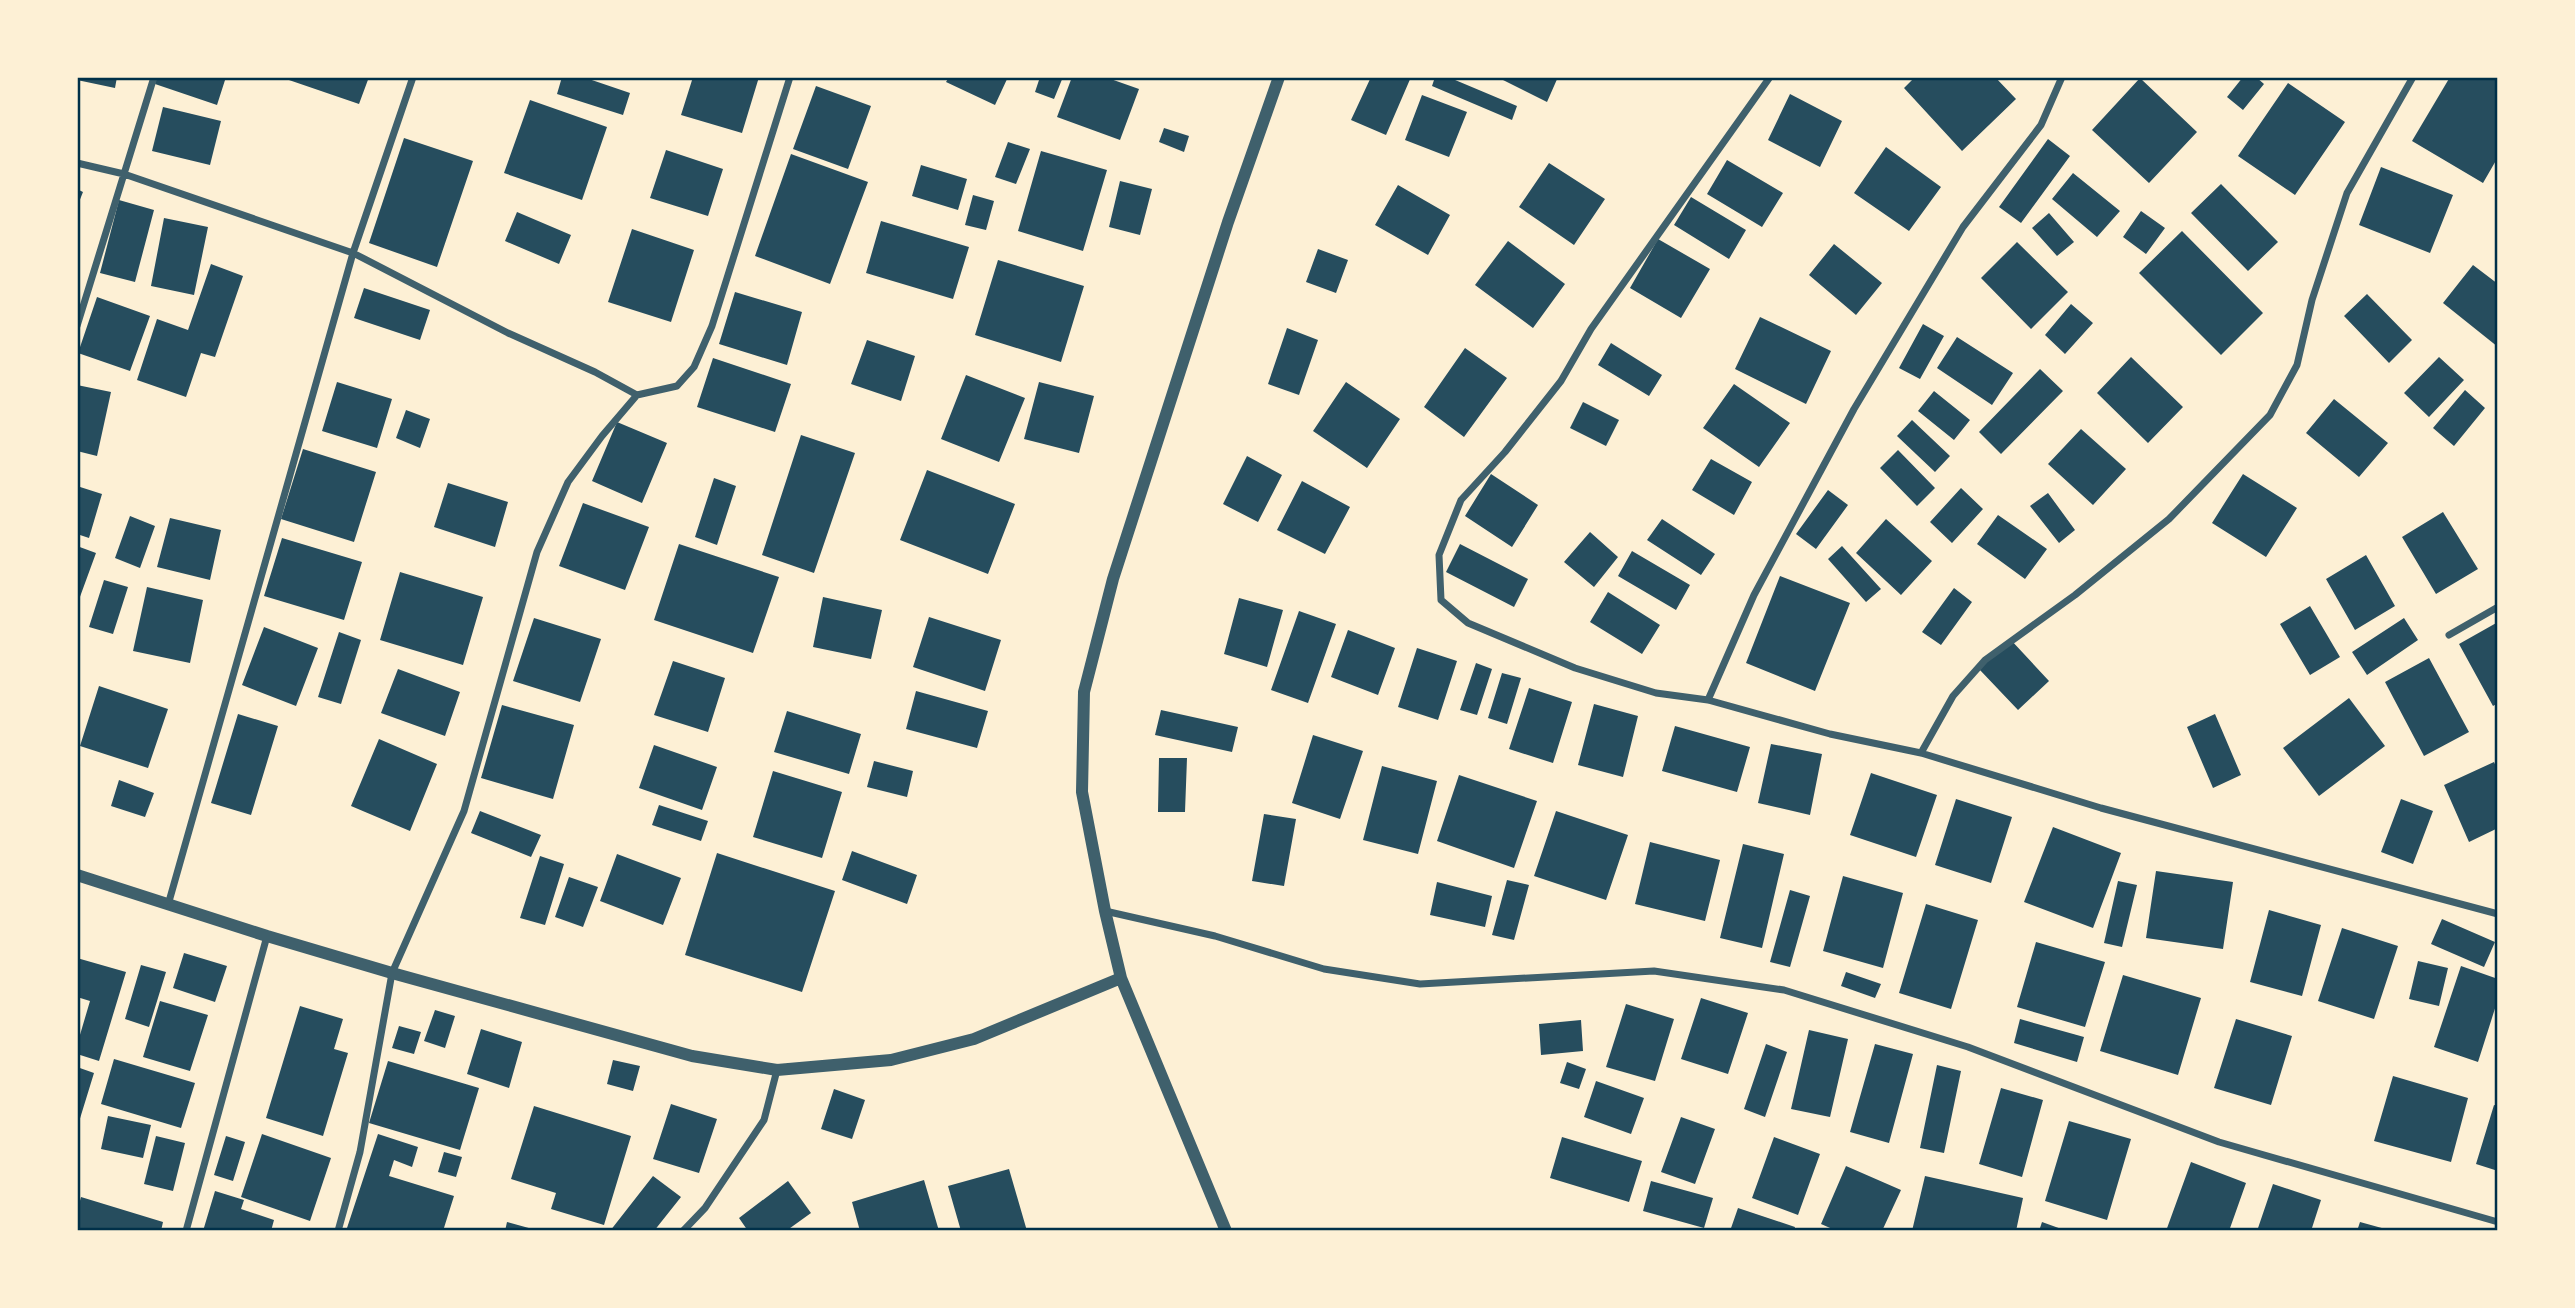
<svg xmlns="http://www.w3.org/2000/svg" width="2575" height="1308" viewBox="0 0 2575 1308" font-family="Raleway,sans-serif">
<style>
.building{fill:#264d5e}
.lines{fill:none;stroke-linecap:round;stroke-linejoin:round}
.minor{stroke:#3f606c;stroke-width:7}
.tertiary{stroke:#3f606c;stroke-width:12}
.neatline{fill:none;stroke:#003049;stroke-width:2.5}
</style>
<rect width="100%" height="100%" fill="#fdf0d5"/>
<path class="building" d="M77,77H117L115,88L77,80Z
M157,77H226L217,105L155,84Z
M286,77H369L359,104L286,79Z
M562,77H583L630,93L623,115L557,94Z
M693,77H759L742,133L681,115Z
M949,77H1008L995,105L946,82Z
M1040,77H1063L1054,99L1035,92Z
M1072,77H1105L1139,89L1120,140L1057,117Z
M1371,77H1411L1386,135L1351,120Z
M1435,77H1448L1517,106L1512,120L1432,86Z
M1497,77H1558L1547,102Z
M1915,77H1995L2016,99L1962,151L1904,88Z
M2243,77H2256L2264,84L2243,110L2227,97Z
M2450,77H2498V157L2483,183L2412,141Z
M2140,78L2197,132L2149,183L2092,130Z
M2288,83L2345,122L2295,195L2238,156Z
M816,86L871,106L848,169L793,149Z
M1790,94L1842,121L1820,167L1768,140Z
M1422,95L1467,112L1449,157L1405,140Z
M530,100L607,127L582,200L504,173Z
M163,107L221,121L210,165L152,151Z
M1164,128L1189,136L1184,152L1159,142Z
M404,138L473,161L437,267L369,243Z
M2048,139L2070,156L2021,223L1999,207Z
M1008,142L1030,149L1016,184L995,177Z
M1886,147L1941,187L1909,231L1854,193Z
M666,150L723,169L708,216L650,198Z
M1041,151L1107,170L1083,251L1018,231Z
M791,154L868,182L830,284L755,256Z
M1727,160L1783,193L1762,227L1707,194Z
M1549,163L1605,199L1574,245L1519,207Z
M921,165L967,179L958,210L912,196Z
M2381,167L2453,195L2430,253L2359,225Z
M2073,173L2120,211L2097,237L2052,199Z
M1120,181L1152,189L1140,235L1109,227Z
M2221,184L2278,242L2248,271L2191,213Z
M1398,185L1450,215L1428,255L1375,225Z
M77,189L83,192L77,207Z
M973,195L994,201L986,230L965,225Z
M1691,197L1746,230L1729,259L1674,225Z
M119,200L154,210L135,282L100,273Z
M2141,211L2165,228L2146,254L2123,237Z
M517,212L571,235L559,264L505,241Z
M2049,213L2074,242L2057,256L2032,228Z
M164,218L208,227L194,295L151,286Z
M881,221L969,247L953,299L866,273Z
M632,229L694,250L671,322L608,302Z
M2182,231L2263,313L2221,355L2139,273Z
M1658,239L1710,269L1681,318L1630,288Z
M1508,241L1565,284L1533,328L1475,285Z
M2017,242L2068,292L2031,329L1981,278Z
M1834,244L1882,283L1856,315L1809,275Z
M1318,249L1348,260L1336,293L1306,282Z
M998,260L1084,286L1061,362L975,335Z
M211,264L243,276L215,357L201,353L186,397L137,380L157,319L188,330Z
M2473,265L2498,284V347L2443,303Z
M364,288L430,310L420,340L354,318Z
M735,292L802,312L787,365L719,344Z
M2367,294L2412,340L2389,363L2344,316Z
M97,297L150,316L130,371L78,353Z
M2071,304L2093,323L2065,354L2045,335Z
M1760,317L1831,351L1806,404L1735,369Z
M1923,324L1944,336L1920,379L1899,368Z
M1287,328L1318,340L1299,395L1268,384Z
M1957,337L2013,373L1992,405L1937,368Z
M867,340L915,356L901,401L851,384Z
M1611,343L1662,375L1649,396L1598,365Z
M1465,348L1507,378L1464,437L1424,407Z
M2131,357L2183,407L2148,443L2097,393Z
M2439,357L2464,380L2429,417L2404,393Z
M713,358L791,384L775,432L697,407Z
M2040,369L2063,391L2001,454L1979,432Z
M966,375L1025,398L999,462L941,439Z
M337,382L392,399L377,448L322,431Z
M1039,382L1094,396L1079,453L1024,439Z
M1346,382L1400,419L1367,468L1313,431Z
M1734,384L1790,423L1759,467L1703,428Z
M77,385L111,392L97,456L77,451Z
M2465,390L2485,408L2454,446L2433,428Z
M1934,391L1970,420L1954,440L1918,411Z
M2334,399L2388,443L2359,477L2306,433Z
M1583,402L1619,420L1606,446L1570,428Z
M406,410L430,419L420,448L396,438Z
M1912,420L1950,456L1935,472L1897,436Z
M617,422L667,443L642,503L592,481Z
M2081,429L2126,469L2093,505L2048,464Z
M801,435L855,453L814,573L762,555Z
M303,449L376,472L354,542L281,519Z
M1898,450L1935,488L1917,506L1880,468Z
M1247,456L1282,475L1258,522L1223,504Z
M1711,459L1752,482L1734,515L1692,490Z
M927,470L1015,504L988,574L900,540Z
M1491,474L1538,505L1512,547L1465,516Z
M2243,474L2297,508L2266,557L2212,523Z
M714,478L736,486L717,545L695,537Z
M1302,481L1350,507L1325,554L1277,530Z
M448,483L508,502L495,547L434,527Z
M77,486L102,494L89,538L77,534Z
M1961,488L1983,509L1952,543L1930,522Z
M1828,490L1848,505L1816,549L1796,534Z
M2048,493L2075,530L2059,543L2030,506Z
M583,503L649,527L625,590L559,566Z
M2443,512L2478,569L2436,594L2402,537Z
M1998,515L2047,549L2025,579L1977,544Z
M130,516L155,526L140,568L115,558Z
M170,518L221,530L210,580L157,567Z
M1662,519L1715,554L1701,575L1647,540Z
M1886,519L1932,561L1901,595L1856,553Z
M1590,532L1618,557L1594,587L1564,562Z
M282,538L362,562L344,620L264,596Z
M679,544L779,577L753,653L654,620Z
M1460,544L1528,579L1514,607L1446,572Z
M77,546L96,553L77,605Z
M1842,546L1881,589L1866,602L1828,559Z
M1632,551L1690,585L1676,610L1618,576Z
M2366,555L2395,606L2355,630L2326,579Z
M400,572L483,597L463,665L380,640Z
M1780,576L1850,603L1815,691L1746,663Z
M104,580L128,587L113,634L89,627Z
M147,587L203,600L190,663L133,651Z
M1954,588L1972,602L1941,645L1922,632Z
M1608,592L1660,625L1642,654L1590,622Z
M823,597L882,610L871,659L813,647Z
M1239,598L1283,610L1267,667L1224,654Z
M2310,606L2340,657L2310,675L2280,624Z
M1299,611L1336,624L1308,703L1271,690Z
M929,617L1001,640L985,691L913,667Z
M534,618L601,639L580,702L513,681Z
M2404,618L2418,640L2367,675L2352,652Z
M2498,622V703L2493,706L2459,644Z
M264,627L318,648L296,706L242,685Z
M1348,630L1395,648L1378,695L1331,677Z
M339,632L361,640L341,704L318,697Z
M2010,639L2049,681L2018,710L1979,669Z
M1417,648L1457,661L1438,720L1398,707Z
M2429,658L2469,732L2424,756L2385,682Z
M673,661L725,678L708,732L654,715Z
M1476,663L1492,669L1477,715L1460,710Z
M398,669L460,692L445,736L381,713Z
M1502,673L1521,678L1507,724L1488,718Z
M99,686L168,709L148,768L80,746Z
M1529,688L1572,702L1553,763L1509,749Z
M916,691L988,711L977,748L906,729Z
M2349,698L2385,746L2319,796L2283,748Z
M1594,704L1638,716L1623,777L1578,765Z
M502,705L574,725L553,799L481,778Z
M1161,710L1238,727L1232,752L1155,735Z
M787,711L861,734L849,774L774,752Z
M238,714L278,726L251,815L211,803Z
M2215,714L2241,775L2213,788L2187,727Z
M1675,726L1750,747L1737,792L1662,771Z
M1313,735L1363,751L1340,819L1292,803Z
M379,739L437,764L410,831L351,806Z
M1771,744L1822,754L1810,815L1758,803Z
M654,745L717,767L702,810L639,788Z
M1159,758H1187L1185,812H1158Z
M874,761L913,771L907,797L867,787Z
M2494,762L2498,771V828L2469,842L2444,785Z
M1382,766L1437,781L1418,854L1363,840Z
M773,771L842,792L822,858L753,837Z
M1871,773L1937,795L1916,857L1850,835Z
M1459,775L1537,801L1514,868L1437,841Z
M119,780L154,793L145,817L111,806Z
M1956,799L2012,817L1991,883L1935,865Z
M2401,799L2433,811L2413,864L2381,852Z
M659,805L708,821L701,841L652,825Z
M480,811L541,835L531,857L471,833Z
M1556,811L1628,835L1606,900L1534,876Z
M1264,814L1296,819L1284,886L1252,881Z
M2053,827L2121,853L2093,928L2024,902Z
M1650,842L1720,860L1705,921L1635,904Z
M1743,844L1784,854L1762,948L1720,938Z
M852,851L917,875L907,904L842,880Z
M717,853L835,891L802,992L685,955Z
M617,854L681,878L663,925L600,901Z
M540,856L564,864L545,925L520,918Z
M2156,871L2233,882L2223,949L2146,938Z
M1843,876L1903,893L1883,968L1823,951Z
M569,877L598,887L583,927L555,917Z
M1507,880L1529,885L1514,940L1492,935Z
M2118,881L2137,885L2122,947L2104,943Z
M1437,882L1492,896L1485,927L1430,915Z
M1790,890L1810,896L1790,967L1770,962Z
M1926,904L1978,920L1951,1009L1899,993Z
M2269,910L2321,925L2302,996L2250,982Z
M2442,919L2495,942L2484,967L2431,944Z
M2342,928L2398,946L2374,1019L2318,1001Z
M2036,942L2105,962L2085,1027L2017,1007Z
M184,953L227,966L215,1002L173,988Z
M77,958L126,972L99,1061L77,1054V1045L90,1001L77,997Z
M2418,961L2448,968L2439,1006L2409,999Z
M141,965L166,972L149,1027L125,1019Z
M2461,966L2498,979V999L2478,1062L2434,1047Z
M1846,972L1881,984L1875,998L1841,986Z
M2123,975L2201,998L2178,1075L2100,1051Z
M1701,998L1748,1013L1728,1074L1681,1059Z
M160,1001L208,1015L190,1071L143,1057Z
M1626,1004L1674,1019L1655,1081L1606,1067Z
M300,1006L343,1019L334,1049L348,1053L323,1136L266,1118Z
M435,1010L455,1016L445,1048L424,1041Z
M2020,1019L2084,1037L2077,1062L2014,1043Z
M2236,1019L2292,1036L2271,1105L2214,1088Z
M1581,1020L1583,1051L1541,1055L1539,1024Z
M399,1026L421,1032L414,1054L392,1048Z
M481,1029L522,1042L509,1088L467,1074Z
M1809,1030L1848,1039L1830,1117L1791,1109Z
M1766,1044L1787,1052L1765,1117L1744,1109Z
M1875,1044L1913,1054L1889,1143L1850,1132Z
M114,1059L195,1083L181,1128L101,1104Z
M613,1060L640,1066L633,1091L607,1084Z
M388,1061L479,1088L460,1150L369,1123Z
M1567,1062L1586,1069L1579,1089L1560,1083Z
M1937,1065L1961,1071L1944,1153L1920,1148Z
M77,1067L94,1073L78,1125H77Z
M2393,1076L2468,1098L2451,1162L2374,1141Z
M1596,1081L1644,1098L1631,1134L1584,1117Z
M2001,1088L2043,1100L2022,1177L1979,1164Z
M834,1089L865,1100L852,1139L821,1129Z
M671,1104L717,1119L699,1173L653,1159Z
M2494,1105L2498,1106V1171L2476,1164Z
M534,1106L631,1136L604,1225L551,1209L556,1193L511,1179Z
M108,1116L151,1125L143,1158L101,1149Z
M1681,1117L1715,1129L1695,1184L1661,1172Z
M2069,1121L2131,1139L2107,1220L2045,1201Z
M262,1134L331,1158L310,1221L241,1197Z
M378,1134L418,1147L412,1167L394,1160L389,1176L454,1196L443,1231H346Z
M156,1136L185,1143L173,1191L144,1184Z
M226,1136L245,1142L233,1181L214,1175Z
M1562,1137L1642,1161L1629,1202L1550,1178Z
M1774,1137L1820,1154L1798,1215L1752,1198Z
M444,1152L462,1157L456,1177L438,1172Z
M2191,1162L2246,1183L2229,1231H2166Z
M1846,1166L1901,1190L1882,1231H1837L1821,1224Z
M1009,1169L1027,1231H961L948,1186Z
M653,1176L681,1197L654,1231H610Z
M1925,1176L2023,1198L2016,1231H1912Z
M924,1180L939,1231H860L852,1202Z
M788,1181L811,1213L786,1231H748L739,1218Z
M1651,1181L1713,1198L1704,1228L1643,1211Z
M2273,1184L2321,1200L2311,1231H2257Z
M215,1191L244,1200L241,1209L274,1220L271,1231H203Z
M81,1197L163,1222L161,1231H77V1212Z
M1738,1208L1795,1227L1794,1231H1730Z
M507,1222L536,1230V1231H505Z
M2042,1222L2067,1231H2039Z
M2360,1222L2389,1230V1231H2357Z"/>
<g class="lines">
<path class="minor" d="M1770,77L1591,329L1561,381L1505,452L1461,500L1439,555L1441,600L1468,623L1575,668L1656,693L1708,700L1830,734L1921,753L2101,808L2498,914
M77,163L124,174L353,253L508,333L595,372L637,395
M77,326L154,77
M2449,635L2498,607
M1708,700L1754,595L1854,409L1963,227L2041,125L2062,77
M1921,753L1953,696L1985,660L2075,595L2169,519L2270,415L2297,365L2312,300L2347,193L2413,77
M168,905L353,253L413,77
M1105,911L1215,936L1324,969L1420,984L1654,971L1784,990L1968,1047L2219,1142L2498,1222
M186,1231L267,936
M338,1231L360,1152L392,973L464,811L537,552L568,482L602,436L637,395L677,386L694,367L712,326L790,77
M683,1231L705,1208L764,1120L777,1070"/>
<path class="tertiary" d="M77,875L267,936L392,973L692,1056L777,1070L891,1060L974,1039L1121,978
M1226,1231L1121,978L1105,911L1082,792L1084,692L1113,579L1228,222L1279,77"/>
</g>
<rect width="2575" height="1308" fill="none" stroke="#fdf0d5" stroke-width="158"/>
<rect x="79" y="79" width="2417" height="1150" class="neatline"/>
</svg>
